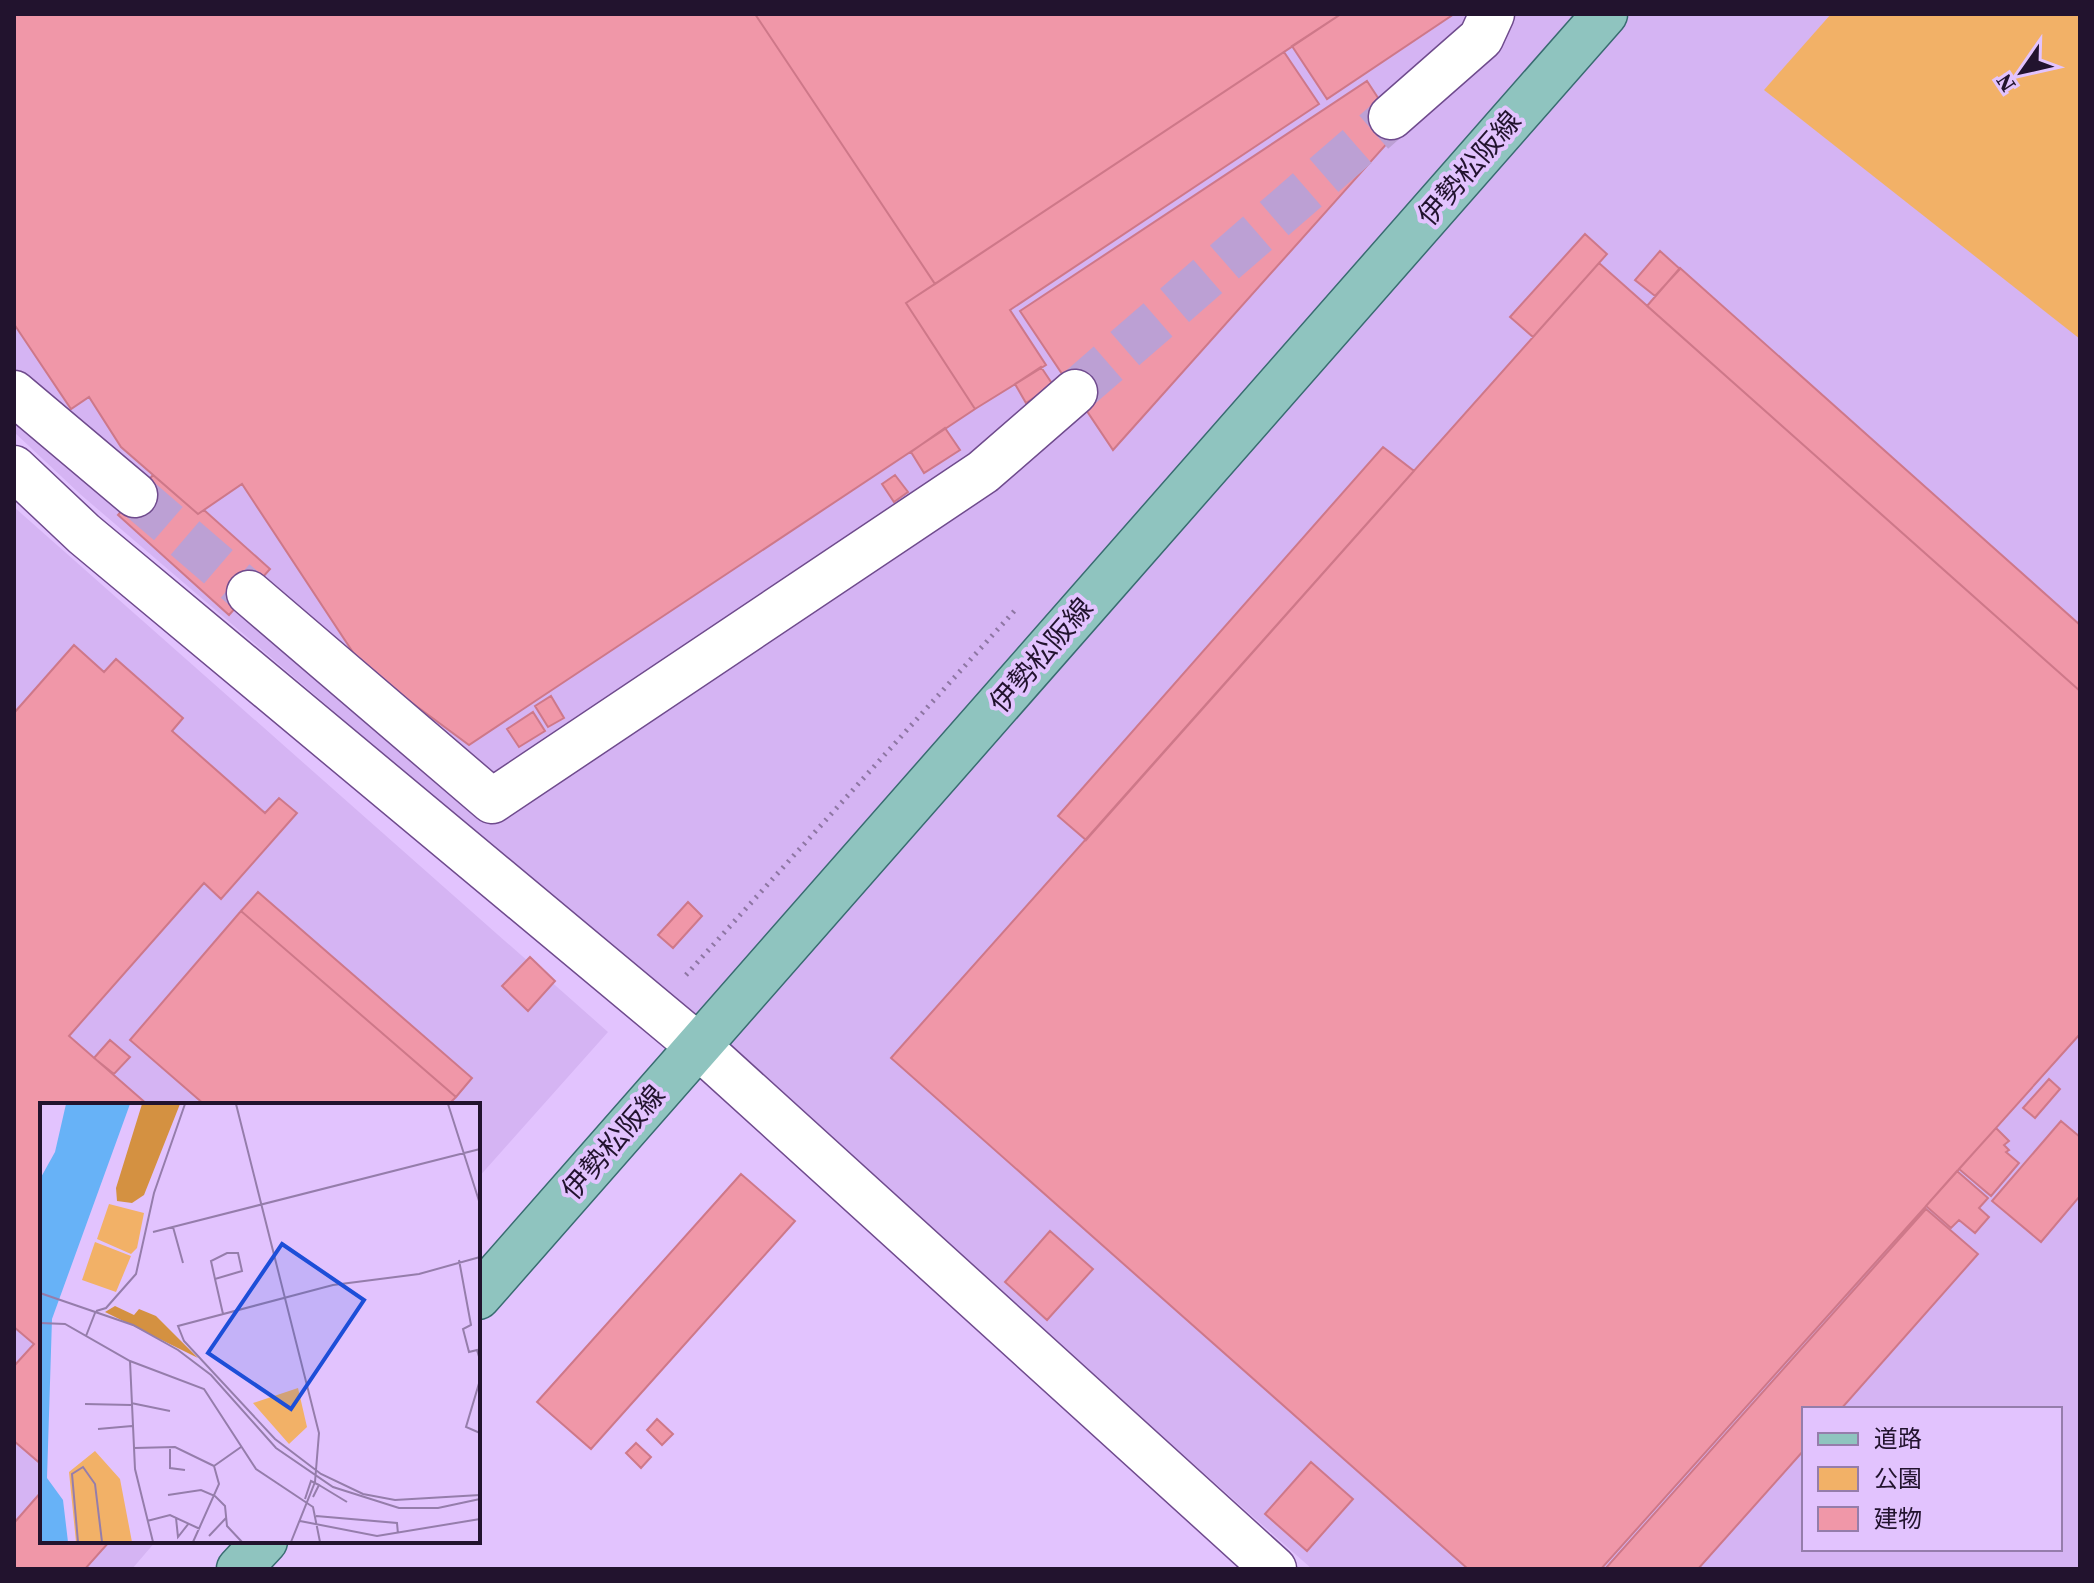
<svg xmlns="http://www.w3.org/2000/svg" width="2094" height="1583" viewBox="0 0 2094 1583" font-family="'Source Serif 4','Noto Sans JP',serif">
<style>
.built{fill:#d5b4f3;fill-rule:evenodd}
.green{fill:#f2b167}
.building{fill:#f097a8;stroke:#ce7889;stroke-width:2}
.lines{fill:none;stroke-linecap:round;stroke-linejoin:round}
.minor-tunnel{stroke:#bca0d4;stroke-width:44;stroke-dasharray:44 22;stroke-linecap:butt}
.minor-casing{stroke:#6f4b8d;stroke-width:47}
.major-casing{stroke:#396c71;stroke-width:47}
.path{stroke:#8e76a3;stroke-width:5;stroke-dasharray:2 6;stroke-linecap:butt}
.minor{stroke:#fff;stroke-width:44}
.major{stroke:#8fc4bf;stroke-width:44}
.labels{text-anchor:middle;stroke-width:8;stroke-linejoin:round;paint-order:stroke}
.street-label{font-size:28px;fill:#22132e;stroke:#e2c3fe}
.inset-road{fill:none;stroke:#957dab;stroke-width:2}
.view{fill:#1d4ed8;fill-opacity:0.15;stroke:#1d4ed8;stroke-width:4}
.inset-edge{fill:none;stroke:#22132e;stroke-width:4}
</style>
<rect width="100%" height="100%" fill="#e2c3fe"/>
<path class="built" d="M14,14H2080V1569H1312L629,964L80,494L14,432ZM1804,1409H2060V1549H1804Z
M14,507L608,1032L478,1178V1105H42V1541H156L132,1569H14Z"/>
<path class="green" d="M1831,14H2080V339L1764,90Z"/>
<path class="building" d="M14,14H755L935,284L906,303L975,409L469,745L362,666L242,484L198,514L121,447L89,397L71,409L14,324Z
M755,14H1341L935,284Z
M1341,14H1454L1327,99L1292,46Z
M1284,52L1319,104L1010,310L1046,365L975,409L906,303Z
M1367,81L1399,130L1113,450L1020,311Z
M1585,234L1607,254L1533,337L1510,317Z
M1660,251L1680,269L1655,296L1635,280Z
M1599,263L2080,691V1034L1601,1569H1468L891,1058Z
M1680,268L2080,625V691L1647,306Z
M1041,367L1053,385L1026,403L1015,384Z
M945,428L960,450L924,473L911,452Z
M1383,447L1414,471L1086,840L1058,816Z
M153,475L198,514L204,510L270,569L229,615L118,515Z
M895,475L908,492L894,502L882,484Z
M74,645L104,672L116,659L183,718L172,731L265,813L279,798L297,813L221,899L204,883L69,1036L148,1105H42V1465L14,1441V1366L34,1344L14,1327V713Z
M551,696L564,718L548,727L535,706Z
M533,712L545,731L519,747L507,729Z
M258,892L472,1078L456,1097L241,911Z
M688,902L702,916L673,948L658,935Z
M241,911L456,1097L448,1105H205L130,1040Z
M530,957L555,981L528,1011L502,986Z
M110,1040L130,1057L114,1074L94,1058Z
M2049,1079L2060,1089L2035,1118L2023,1108Z
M2061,1121L2080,1137V1196L2041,1242L1992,1201Z
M1996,1128L2009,1141L2004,1145L2009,1150L2006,1152L2019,1163L1991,1196L1959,1169Z
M1957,1171L1988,1198L1979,1208L1989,1217L1975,1233L1959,1220L1951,1228L1926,1206Z
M741,1174L795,1221L591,1449L537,1402Z
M1926,1209L1978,1254L1841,1409H1804V1450L1698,1569H1605Z
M1050,1231L1093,1269L1047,1320L1005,1282Z
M657,1419L673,1434L662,1445L647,1430Z
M636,1443L651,1457L641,1468L626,1453Z
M1311,1462L1353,1499L1307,1551L1265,1514Z
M42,1491V1541H110L85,1569H14V1523Z"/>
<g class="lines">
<path class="minor-tunnel" d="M1075,392L1391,117
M135,495L249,593"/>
<g class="minor-casing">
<path id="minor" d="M1391,117L1481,38L1492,14
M14,393L135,495
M14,468L84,534L697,1045L1274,1569
M249,593L492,801L983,472L1075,392"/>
</g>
<g class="major-casing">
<path id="major" d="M478,1297L1605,14
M239,1569L265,1541"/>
</g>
<path class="path" d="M686,975L1017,608"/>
<use href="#minor" class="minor"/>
<use href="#major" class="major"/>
</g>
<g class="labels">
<g class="street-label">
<text transform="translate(1469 168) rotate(-49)" y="10">伊勢松阪線</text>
<text transform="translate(1041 655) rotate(-49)" y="10">伊勢松阪線</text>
<text transform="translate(613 1142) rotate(-49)" y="10">伊勢松阪線</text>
</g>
</g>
<g transform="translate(40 1103)">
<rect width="440" height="440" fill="#e2c3fe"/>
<path d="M69,101L104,110L97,145L91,151L57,136ZM55,139L91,153L76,189L42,177ZM258,285L267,324L249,341L213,300ZM55,348L80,376L92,439H36L29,369Z" fill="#f2b167"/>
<path d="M102,1H140L104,92L92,100L77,98L76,85ZM75,203L94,212L99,206L116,213L158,255L65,209Z" fill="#d49141"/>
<path d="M26,1H90L12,216L7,375L23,397L28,439H0V76L15,49Z" fill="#67b2f7"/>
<path class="inset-road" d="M196,1L279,330L275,379L251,439M408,1L440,101M133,124L143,160M113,129L440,46M187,150H198L202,168L175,176L171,158ZM440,154L379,171L293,182L138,223L144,238L235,336L281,371L323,391L355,397L440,392M419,157L431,222L423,226L429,249L437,247L440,257M175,176L183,211M0,190L93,222L138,247L171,272L236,345L293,384L359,405H398L440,396M56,208L66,205L96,171L114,90L145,1M0,220L25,221L90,258L164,286L216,366L273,404L280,439M46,233L55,210M90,258L95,366L113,439M440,277L426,324L440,330M91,300L130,308M45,301L91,302M58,326L92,323M94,345L135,344L174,363M130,346V365L145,367M174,363L201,344M279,382L307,399M128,392L161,387L175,393L185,403L187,423L202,439M265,396L271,378L279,382L273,394M276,413L357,420L358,431M136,415L138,434L149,420M107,418L130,412L160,426M260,418L337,433L440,416M169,433L186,415M38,439L32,371L43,364L55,381L62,439M153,439L179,381L174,363"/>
<path class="view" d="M242,141L324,197L251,306L168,250Z"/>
<rect width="440" height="440" class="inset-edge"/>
</g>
<rect width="2094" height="1583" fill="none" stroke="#22132e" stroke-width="32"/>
<rect x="1802" y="1407" width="260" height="144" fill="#e2c3fe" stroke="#957dab" stroke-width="2"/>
<rect x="1818" y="1433" width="40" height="12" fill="#8fc4bf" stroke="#957dab" stroke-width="2"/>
<text x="1874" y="1447" font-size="24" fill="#22132e">道路</text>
<rect x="1818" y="1467" width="40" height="24" fill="#f2b167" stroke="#957dab" stroke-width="2"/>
<text x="1874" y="1487" font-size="24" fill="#22132e">公園</text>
<rect x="1818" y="1507" width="40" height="24" fill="#f097a8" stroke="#957dab" stroke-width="2"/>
<text x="1874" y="1527" font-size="24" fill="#22132e">建物</text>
<g transform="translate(2022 72) rotate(236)" stroke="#e2c3fe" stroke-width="6" paint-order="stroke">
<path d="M0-6L14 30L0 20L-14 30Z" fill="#22132e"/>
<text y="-12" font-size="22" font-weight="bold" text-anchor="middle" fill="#22132e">N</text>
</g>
</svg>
